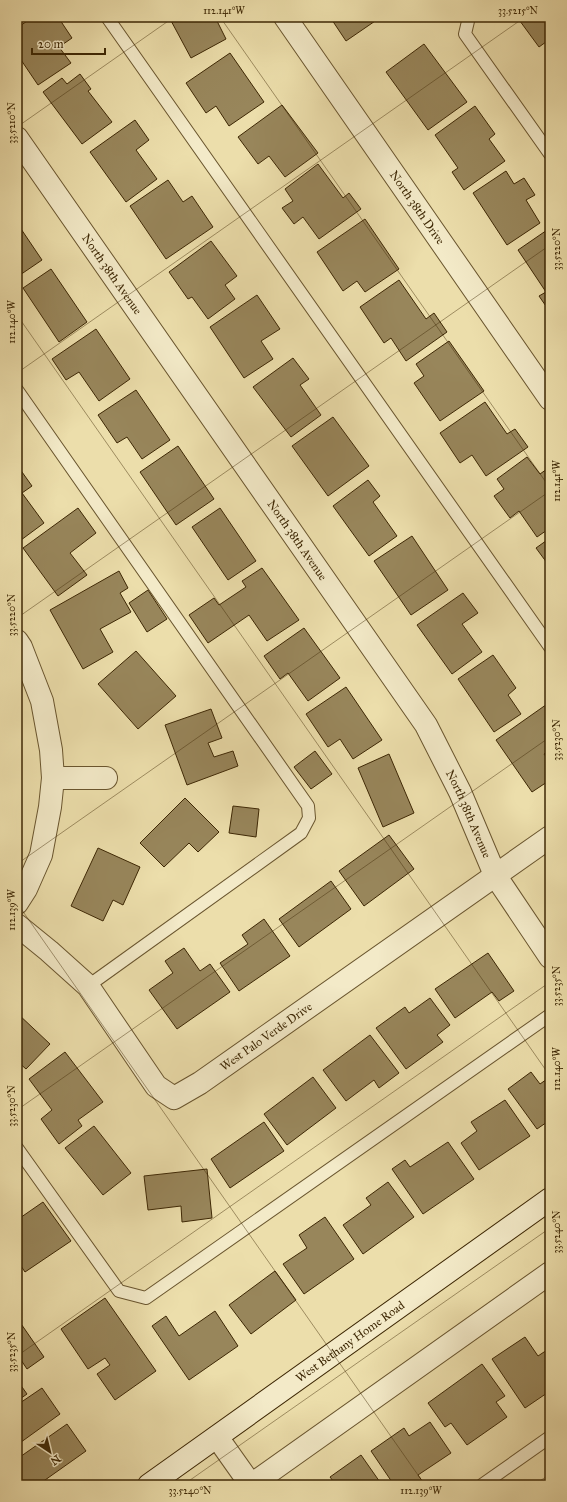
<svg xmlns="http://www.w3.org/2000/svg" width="567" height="1502" viewBox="0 0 567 1502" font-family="'IM FELL Great Primer',serif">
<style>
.building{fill:#98865b;stroke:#3d2704}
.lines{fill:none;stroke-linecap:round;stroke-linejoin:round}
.lane-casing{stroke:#69552e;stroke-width:14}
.street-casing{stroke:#69552e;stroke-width:24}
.secondary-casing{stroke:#3d2704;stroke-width:24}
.lane{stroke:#f3eac8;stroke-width:12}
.street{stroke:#f3eac8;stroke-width:22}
.secondary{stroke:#f3eac8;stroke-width:22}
.ticks{fill:none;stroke:#3d2704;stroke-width:1;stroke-opacity:0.45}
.labels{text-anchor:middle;stroke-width:3;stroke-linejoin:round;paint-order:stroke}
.street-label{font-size:12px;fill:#3d2704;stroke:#f3eac8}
.neatline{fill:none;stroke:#3d2704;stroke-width:1.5}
.ticks-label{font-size:10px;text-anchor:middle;fill:#3d2704}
</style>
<rect width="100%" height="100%" fill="#ecdeab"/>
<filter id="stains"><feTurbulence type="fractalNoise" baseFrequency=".005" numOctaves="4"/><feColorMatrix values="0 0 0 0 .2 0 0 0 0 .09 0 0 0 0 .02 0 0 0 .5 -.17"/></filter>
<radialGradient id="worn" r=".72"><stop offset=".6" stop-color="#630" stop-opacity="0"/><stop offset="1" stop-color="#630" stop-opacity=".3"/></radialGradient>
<path class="building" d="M33,17H58L72,38L59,47L71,63L38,85L17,54V28Z
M169,17H215L226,39L191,58Z
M330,17H381L346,41Z
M517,17H550V39L539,47Z
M424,44L467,102L428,130L386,72Z
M230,53L264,102L229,126L216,106L206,113L186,83Z
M80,74L91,89L88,91L112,122L82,144L43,92L62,78L67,84Z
M282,105L318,153L285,177L269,156L258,164L238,137Z
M475,106L495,134L489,139L505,161L464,190L452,172L458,168L435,135Z
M135,120L149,140L136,150L157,179L126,202L90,152Z
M318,164L343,198L349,193L361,209L319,239L303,217L294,224L282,208L293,201L285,189Z
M506,171L514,184L524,178L535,195L526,200L540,223L507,245L473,193Z
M168,180L183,202L192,196L213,227L166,259L130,206Z
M365,219L399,269L365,292L357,281L343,291L317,252Z
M17,223L42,260L17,277Z
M550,228V312L539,296L546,292L518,250Z
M211,241L237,276L225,285L235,299L208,319L192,297L188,299L169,272Z
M51,269L87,322L59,342L23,288Z
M399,280L426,319L434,313L447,332L406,361L391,338L384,343L360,307Z
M257,295L280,329L261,341L273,359L244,378L210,327Z
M96,329L130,379L99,401L79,372L66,380L52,359Z
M449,341L484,391L440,421L414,383L424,376L416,364Z
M293,358L309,379L300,385L321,415L291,437L253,387Z
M136,390L170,440L142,459L127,437L117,443L98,415Z
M485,402L507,434L515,429L528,447L486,476L472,455L460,463L440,433Z
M333,417L369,466L328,496L292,446Z
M178,446L214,499L176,525L140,472Z
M527,457L540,474L547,469L550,473V528L537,537L519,511L510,518L494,496L504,489L497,479Z
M17,465L32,486L22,493L44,523L17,543Z
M368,480L380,496L373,502L397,536L369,556L333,506Z
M78,508L96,533L70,553L87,575L58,596L23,548Z
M220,508L256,561L228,580L192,527Z
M412,536L448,590L411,615L374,561Z
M550,538V567L536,548Z
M262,568L299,620L267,641L249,615L208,643L189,615L214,598L219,605L246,587L242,581Z
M119,571L128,588L120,593L131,612L100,629L113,652L83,669L50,610Z
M148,590L167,619L147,632L129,603Z
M463,593L478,613L462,624L482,652L452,674L417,625Z
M304,628L340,678L308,701L288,673L280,679L264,656Z
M136,651L176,696L138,729L98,684Z
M493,655L516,688L508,695L521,714L494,732L458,679Z
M346,687L382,740L353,759L340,739L328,747L306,714Z
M550,702V749L544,754L550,762V780L532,792L496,740Z
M211,709L222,738L208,743L214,757L233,751L238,766L187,785L165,725Z
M315,751L332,774L311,789L294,767Z
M389,754L414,813L383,827L358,768Z
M185,798L219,832L198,852L189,843L164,867L140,843Z
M233,806L259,809L256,837L229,833Z
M389,835L414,869L364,906L339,871Z
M98,848L140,867L123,905L113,900L103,921L71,906Z
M331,881L351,909L299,947L279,919Z
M264,919L290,956L239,991L220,963L248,944L242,935Z
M184,948L200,971L210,964L230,992L177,1029L149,990L173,973L165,961Z
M488,953L514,991L499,1001L492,992L455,1018L435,989Z
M430,998L450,1025L437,1035L443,1042L406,1069L376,1028L405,1007L409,1013Z
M17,1013L50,1044L26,1069L17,1061Z
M370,1035L399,1073L379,1088L374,1080L346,1101L323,1070Z
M65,1052L103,1102L78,1120L82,1126L59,1144L41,1119L52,1110L29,1079Z
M531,1072L540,1084L550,1077V1120L537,1129L508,1089Z
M313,1077L336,1108L287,1145L264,1114Z
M505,1100L530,1136L479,1170L461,1143L477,1131L471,1122Z
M264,1122L284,1151L230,1188L211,1159Z
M94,1126L131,1173L103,1195L65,1148Z
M448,1142L474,1179L423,1214L392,1169L405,1160L410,1167Z
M207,1169L212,1218L182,1222L181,1206L148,1210L144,1176Z
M388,1182L414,1217L363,1254L343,1225L371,1205L366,1198Z
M43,1202L71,1241L25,1272L17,1260V1220Z
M325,1217L354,1259L304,1294L283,1264L307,1248L299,1235Z
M275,1271L296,1300L251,1334L229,1305Z
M105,1298L156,1371L115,1400L97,1374L110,1365L105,1358L88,1369L61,1329Z
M215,1311L238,1346L189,1380L152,1326L166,1316L179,1336Z
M17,1318L44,1357L27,1369L17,1354Z
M525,1337L538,1356L550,1348V1391L525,1408L492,1359Z
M482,1364L505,1396L496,1402L507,1417L467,1445L451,1423L445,1427L428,1403Z
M17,1380L27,1394L17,1401Z
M42,1388L60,1414L17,1445V1405Z
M430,1422L451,1453L418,1475L423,1482L418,1485H394L371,1451L404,1428L409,1436Z
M67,1424L86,1451L38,1485H17V1459Z
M361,1455L382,1485H336L330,1477Z"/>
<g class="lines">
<g class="lane-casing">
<path id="lane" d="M107,17L550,647
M469,17L465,34L550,154
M17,390L308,806L309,818L301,833L88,986
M17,1148L119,1291L146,1298L550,1015
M482,1485L550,1437"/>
</g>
<g class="street-casing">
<g id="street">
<path id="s1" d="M285,17L550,399"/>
<path id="s2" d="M17,138L426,725L460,792L495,875L550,957"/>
<path d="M17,641L21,647L42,701L51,750L53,778L50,807L41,855L26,889L17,903"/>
<path d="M53,778H106"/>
<path id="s3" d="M17,925L49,951L88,986L156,1086L174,1098L200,1083L550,837"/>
<path d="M217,1437L251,1485L550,1273"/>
</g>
</g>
<g class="secondary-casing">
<g id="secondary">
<path id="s4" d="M149,1485L550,1199"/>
</g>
</g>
<use href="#lane" class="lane"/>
<use href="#street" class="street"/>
<use href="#secondary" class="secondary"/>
</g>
<path class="ticks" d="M220,17L550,488M17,127L174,17M17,315L550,1076M17,373L525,17M17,618L550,245M17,864L550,491M17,903L425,1485M17,1110L550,737M17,1356L550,982M183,1485L550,1228M534,1485L550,1474"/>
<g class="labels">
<g class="street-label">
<text dy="4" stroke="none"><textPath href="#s1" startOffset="232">North 38th Drive</textPath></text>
<text dy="4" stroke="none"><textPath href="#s2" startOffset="166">North 38th Avenue</textPath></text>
<text dy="4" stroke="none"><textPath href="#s2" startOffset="490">North 38th Avenue</textPath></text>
<text dy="4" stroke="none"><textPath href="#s2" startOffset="814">North 38th Avenue</textPath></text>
<text dy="4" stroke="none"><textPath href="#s3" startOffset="347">West Palo Verde Drive</textPath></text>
<text dy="4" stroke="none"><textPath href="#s4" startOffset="247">West Bethany Home Road</textPath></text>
</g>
</g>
<rect width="567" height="1502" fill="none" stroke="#ecdeab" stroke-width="44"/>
<g transform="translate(50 1452) rotate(145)" stroke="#f3eac8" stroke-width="3" paint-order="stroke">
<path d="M0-3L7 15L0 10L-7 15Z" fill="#3d2704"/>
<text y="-6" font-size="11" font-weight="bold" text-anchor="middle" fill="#3d2704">N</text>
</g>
<path d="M32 48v6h73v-6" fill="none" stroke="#3d2704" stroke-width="2"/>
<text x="38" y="48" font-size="12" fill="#3d2704" stroke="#f3eac8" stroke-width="3" paint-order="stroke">20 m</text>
<rect x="22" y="22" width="523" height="1458" class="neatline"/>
<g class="ticks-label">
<text x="224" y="14">112.141°W</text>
<text x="518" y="14">33.5215°N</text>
<text transform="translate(11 123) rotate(-90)" y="4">33.5210°N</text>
<text transform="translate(556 249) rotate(-90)" y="4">33.5220°N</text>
<text transform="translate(11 322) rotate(-90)" y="4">112.140°W</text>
<text transform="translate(556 481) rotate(-90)" y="4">112.141°W</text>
<text transform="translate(11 615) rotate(-90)" y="4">33.5220°N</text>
<text transform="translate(556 740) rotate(-90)" y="4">33.5230°N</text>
<text transform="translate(11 910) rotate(-90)" y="4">112.139°W</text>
<text transform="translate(556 986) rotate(-90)" y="4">33.5235°N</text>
<text transform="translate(556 1069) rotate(-90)" y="4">112.140°W</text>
<text transform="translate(11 1106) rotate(-90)" y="4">33.5230°N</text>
<text transform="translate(556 1232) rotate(-90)" y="4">33.5240°N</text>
<text transform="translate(11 1352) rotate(-90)" y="4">33.5235°N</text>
<text x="190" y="1494">33.5240°N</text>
<text x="421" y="1494">112.139°W</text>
</g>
<rect width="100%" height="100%" filter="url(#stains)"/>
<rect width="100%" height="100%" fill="url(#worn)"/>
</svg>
